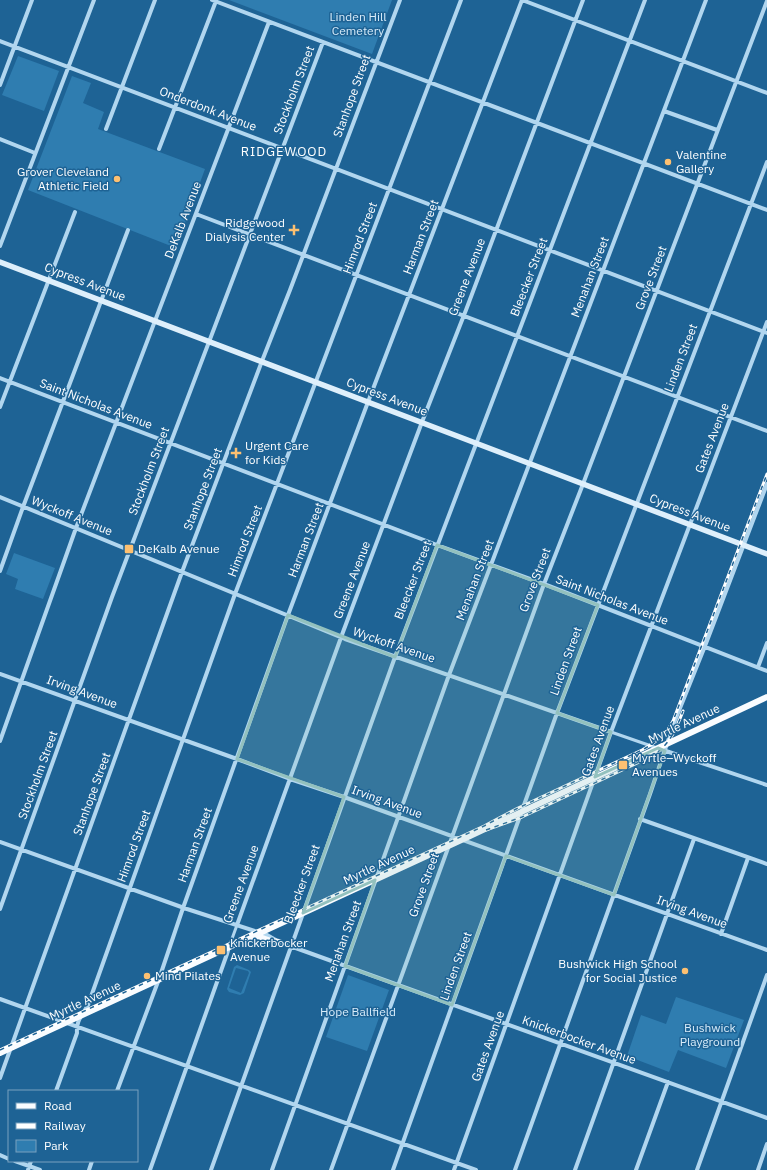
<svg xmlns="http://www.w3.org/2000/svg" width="767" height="1170" viewBox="0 0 767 1170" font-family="'IBM Plex Sans',sans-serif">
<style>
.green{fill:#2f7db0;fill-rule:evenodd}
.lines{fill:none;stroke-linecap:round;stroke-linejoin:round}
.pedestrian{stroke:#b1d6ef;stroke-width:3}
.minor{stroke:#b1d6ef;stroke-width:4}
.secondary{stroke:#deeffb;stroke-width:5.5}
.primary{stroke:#f9fcff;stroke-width:6}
.rail-casing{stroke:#fff;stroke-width:3}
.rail{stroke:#1e6395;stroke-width:1.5;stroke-dasharray:4.5;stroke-linecap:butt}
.marked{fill:#93c1be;fill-opacity:0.2;stroke:#93c1be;stroke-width:3;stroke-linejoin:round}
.poi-dot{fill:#fdc071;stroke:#1e6395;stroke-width:1.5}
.labels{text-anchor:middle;stroke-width:3;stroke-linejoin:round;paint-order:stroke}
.park-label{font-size:12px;fill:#d8ecfa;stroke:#1e6395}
.street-label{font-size:12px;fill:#fff;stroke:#1e6395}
.poi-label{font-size:12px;fill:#fff;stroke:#1e6395;text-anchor:start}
.neighbourhood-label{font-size:13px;letter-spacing:1px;fill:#fff;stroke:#1e6395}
</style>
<rect width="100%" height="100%" fill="#1e6395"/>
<path class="green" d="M229,0H392L372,54Z
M18,56L59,71L44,111L2,95Z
M72,76L91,83L83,103L104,112L98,129L205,169L176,248L28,190Z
M14,553L55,568L43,599L15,589L18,579L6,574Z
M237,965L249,970L251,972L244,993L240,995L229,992L227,989L234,967ZM236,968L248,971L249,973L241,993L229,988Z
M348,975L389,990L367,1051L326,1037Z
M676,997L744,1020L726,1068L678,1050L669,1072L627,1056L641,1015L666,1024Z"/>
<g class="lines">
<path class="pedestrian" d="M611,732L657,748
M229,947L237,925"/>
<path class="minor" d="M212,0L767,210
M0,41L767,333
M0,85L32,0
M664,111L717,130
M106,129L155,0
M0,139L35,153
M159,149L216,1
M196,214L767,431
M0,246L94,0
M0,378L437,545L549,586L767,671
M0,407L75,212
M0,497L345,639L611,732
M0,571L23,507L128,230
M758,667L767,643
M0,674L237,759L290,779L344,797L767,950
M0,741L76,528L269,22
M663,750L767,785
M640,819L767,864
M0,842L187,909L267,935L279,942L767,1118
M0,909L112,597L323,42
M237,925L343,632L422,422L466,310L583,0
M721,934L748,858
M0,999L476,1170
M0,1078L182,572L262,361L290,290L400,0
M56,1091L77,1033C76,1020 82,1016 88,1005L235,594L461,0
M117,1091L159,979L183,908L288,615L368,402L522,0L767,93
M0,1155L9,1159
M15,1161L40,1170
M28,1170L31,1161
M89,1170L92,1161
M150,1170L227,954L229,947
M211,1170L395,657L645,0
M272,1170L449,675L706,0
M331,1170L544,584L583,484L767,1
M393,1170L557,713L767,162
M454,1170L611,732L767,322
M515,1170L650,794L674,723L705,646L767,484
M575,1170L694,839
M636,1170L668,1082
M697,1170L767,975
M758,1170L767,1144"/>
<path class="secondary" d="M0,262L767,554"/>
<path class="primary" d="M254,935L271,941L279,942
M0,1053L470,836L767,697"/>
<g class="rail-casing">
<path id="rail" d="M486,830L522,817L652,756C670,745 676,729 683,711
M0,1050L484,826L518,808L642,750C655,743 666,735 673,721L767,474"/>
</g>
<use href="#rail" class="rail"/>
</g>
<path class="marked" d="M437,545L598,605L557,713L611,732L595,777L658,748L665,751L614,895L506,856L452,1005L345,966L375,880L303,913L344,797L237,759L288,615L395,657Z"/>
<g class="poi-dot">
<circle cx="668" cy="162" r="4"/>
<circle cx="117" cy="179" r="4"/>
<path d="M292 224h4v4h4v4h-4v4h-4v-4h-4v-4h4z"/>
<path d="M234 447h4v4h4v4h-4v4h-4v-4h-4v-4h4z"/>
<rect x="124" y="544" width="10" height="10" rx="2"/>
<rect x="618" y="760" width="10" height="10" rx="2"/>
<rect x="216" y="945" width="10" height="10" rx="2"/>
<circle cx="685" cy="971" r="4"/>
<circle cx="147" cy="976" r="4"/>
</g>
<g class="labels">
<g class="park-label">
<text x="358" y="21">Linden Hill<tspan x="358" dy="14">Cemetery</tspan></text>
<text x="358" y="1016">Hope Ballfield</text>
<text x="710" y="1032">Bushwick<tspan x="710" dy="14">Playground</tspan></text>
</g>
<g class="street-label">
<text transform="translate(294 90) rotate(-69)" y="4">Stockholm Street</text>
<text transform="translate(352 96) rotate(-70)" y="4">Stanhope Street</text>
<text transform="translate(208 109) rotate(21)" y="4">Onderdonk Avenue</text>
<text transform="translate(183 220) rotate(-69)" y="4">DeKalb Avenue</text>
<text transform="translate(421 237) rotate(-69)" y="4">Harman Street</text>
<text transform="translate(360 238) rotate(-69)" y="4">Himrod Street</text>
<text transform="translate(467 277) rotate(-69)" y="4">Greene Avenue</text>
<text transform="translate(529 277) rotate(-69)" y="4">Bleecker Street</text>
<text transform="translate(590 277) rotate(-69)" y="4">Menahan Street</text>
<text transform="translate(651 278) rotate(-69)" y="4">Grove Street</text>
<text transform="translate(85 282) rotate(21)" y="4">Cypress Avenue</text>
<text transform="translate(681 358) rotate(-69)" y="4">Linden Street</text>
<text transform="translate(387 397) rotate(21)" y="4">Cypress Avenue</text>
<text transform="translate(96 404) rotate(21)" y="4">Saint Nicholas Avenue</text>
<text transform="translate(712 438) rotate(-69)" y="4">Gates Avenue</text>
<text transform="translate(149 471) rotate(-69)" y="4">Stockholm Street</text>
<text transform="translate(203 489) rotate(-69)" y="4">Stanhope Street</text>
<text transform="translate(690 513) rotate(21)" y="4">Cypress Avenue</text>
<text transform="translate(72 516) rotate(22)" y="4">Wyckoff Avenue</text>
<text transform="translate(306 540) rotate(-69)" y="4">Harman Street</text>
<text transform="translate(245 541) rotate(-69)" y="4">Himrod Street</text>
<text transform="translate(352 580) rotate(-69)" y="4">Greene Avenue</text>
<text transform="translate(413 580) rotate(-69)" y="4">Bleecker Street</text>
<text transform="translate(475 580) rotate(-69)" y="4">Menahan Street</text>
<text transform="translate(535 580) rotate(-69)" y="4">Grove Street</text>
<text transform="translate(612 600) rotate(21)" y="4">Saint Nicholas Avenue</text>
<text transform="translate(394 645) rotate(19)" y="4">Wyckoff Avenue</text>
<text transform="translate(566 661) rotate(-70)" y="4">Linden Street</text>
<text transform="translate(82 692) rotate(20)" y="4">Irving Avenue</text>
<text transform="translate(684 724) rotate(-25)" y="4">Myrtle Avenue</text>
<text transform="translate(598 741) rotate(-70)" y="4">Gates Avenue</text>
<text transform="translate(38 775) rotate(-70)" y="4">Stockholm Street</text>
<text transform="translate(92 794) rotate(-70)" y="4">Stanhope Street</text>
<text transform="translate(387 802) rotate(20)" y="4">Irving Avenue</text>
<text transform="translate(195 845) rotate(-70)" y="4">Harman Street</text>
<text transform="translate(134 846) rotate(-70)" y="4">Himrod Street</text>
<text transform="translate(379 865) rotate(-25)" y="4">Myrtle Avenue</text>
<text transform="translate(241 884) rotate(-70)" y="4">Greene Avenue</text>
<text transform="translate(302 884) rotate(-70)" y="4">Bleecker Street</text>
<text transform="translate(424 885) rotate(-70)" y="4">Grove Street</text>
<text transform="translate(692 912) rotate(20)" y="4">Irving Avenue</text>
<text transform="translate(343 941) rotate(-70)" y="4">Menahan Street</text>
<text transform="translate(456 966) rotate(-70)" y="4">Linden Street</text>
<text transform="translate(85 1001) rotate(-25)" y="4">Myrtle Avenue</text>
<text transform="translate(579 1040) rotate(20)" y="4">Knickerbocker Avenue</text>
<text transform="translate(488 1046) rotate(-70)" y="4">Gates Avenue</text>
</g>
<g class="poi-label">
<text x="676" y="159">Valentine<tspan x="676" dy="14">Gallery</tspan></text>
<text x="109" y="176" text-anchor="end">Grover Cleveland<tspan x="109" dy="14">Athletic Field</tspan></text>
<text x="285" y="227" text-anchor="end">Ridgewood<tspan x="285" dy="14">Dialysis Center</tspan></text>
<text x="245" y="450">Urgent Care<tspan x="245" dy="14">for Kids</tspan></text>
<text x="138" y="553">DeKalb Avenue</text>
<text x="632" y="762">Myrtle–Wyckoff<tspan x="632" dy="14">Avenues</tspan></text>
<text x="230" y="947">Knickerbocker<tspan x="230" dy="14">Avenue</tspan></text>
<text x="677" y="968" text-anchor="end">Bushwick High School<tspan x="677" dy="14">for Social Justice</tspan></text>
<text x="155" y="980">Mind Pilates</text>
</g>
<g class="neighbourhood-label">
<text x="284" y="156">RIDGEWOOD</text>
</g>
</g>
<rect x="8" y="1090" width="130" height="72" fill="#1e6395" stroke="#78a1bf"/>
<rect x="16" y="1103" width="20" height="6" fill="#f9fcff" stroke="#78a1bf"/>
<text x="44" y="1110" font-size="12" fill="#ffffff">Road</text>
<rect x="16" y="1123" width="20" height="6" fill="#ffffff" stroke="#78a1bf"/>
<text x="44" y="1130" font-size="12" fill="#ffffff">Railway</text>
<rect x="16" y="1140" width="20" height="12" fill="#2f7db0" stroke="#78a1bf"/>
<text x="44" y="1150" font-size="12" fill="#ffffff">Park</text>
</svg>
